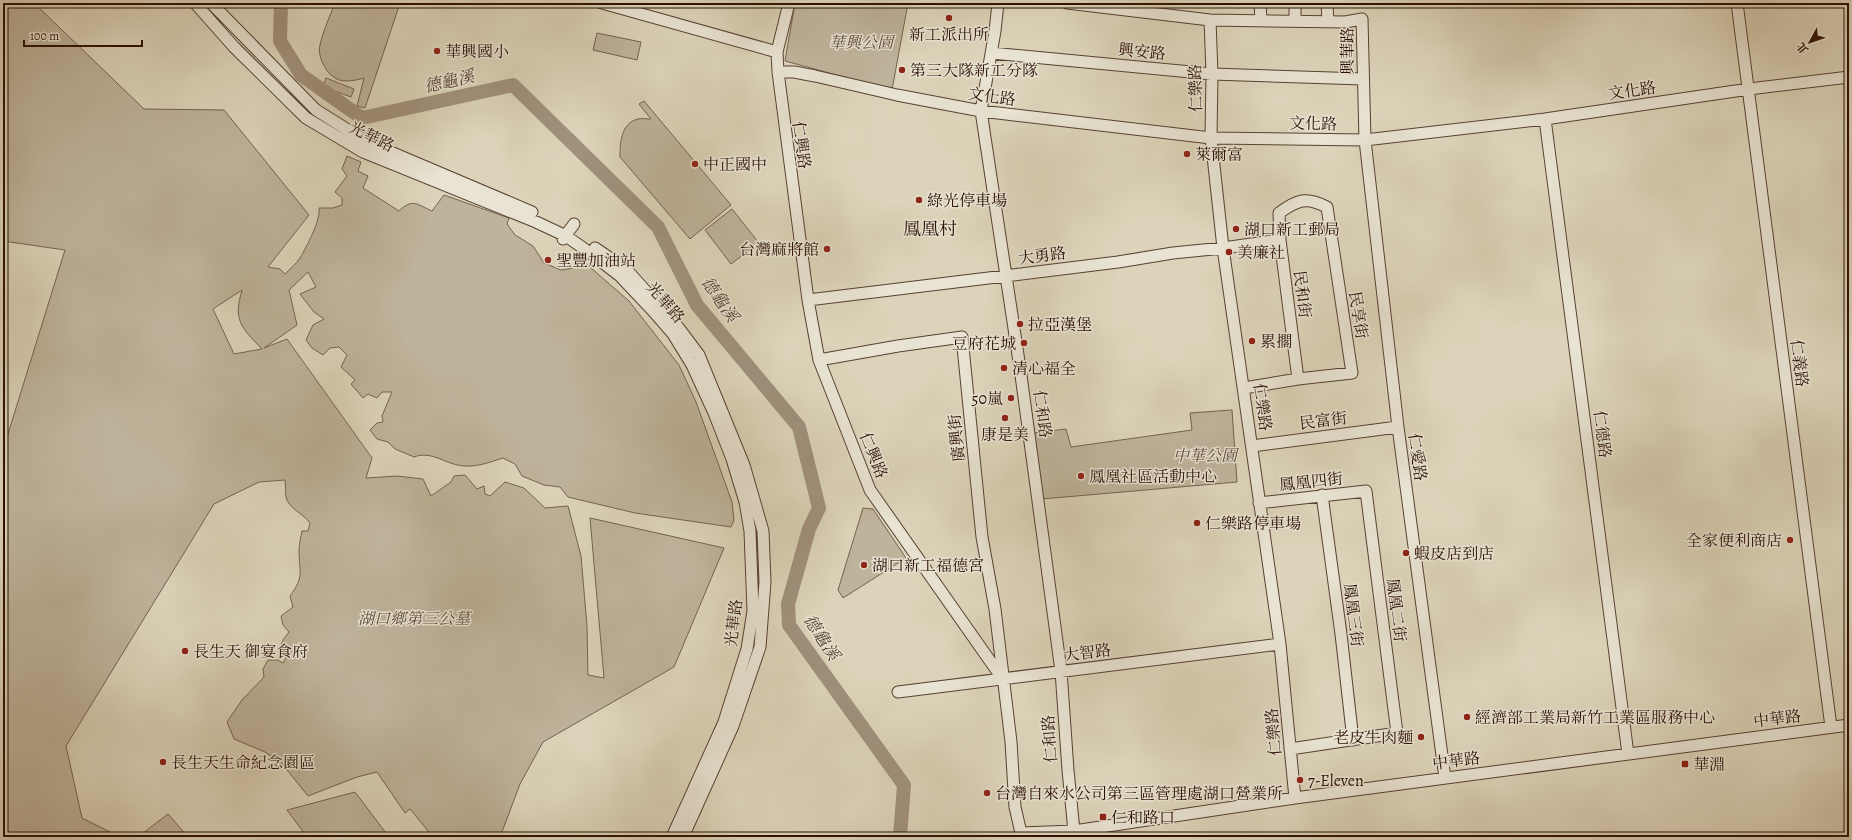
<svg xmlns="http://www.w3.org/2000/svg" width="1852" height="840" viewBox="0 0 1852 840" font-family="Alegreya,'Noto Serif TC',serif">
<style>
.green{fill:#beb39b;stroke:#746250;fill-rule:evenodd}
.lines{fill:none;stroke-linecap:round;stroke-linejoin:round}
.river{stroke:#a0917c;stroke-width:14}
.minor-casing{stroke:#574132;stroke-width:13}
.minor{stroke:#e8e3d2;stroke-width:11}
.poi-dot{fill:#8f2418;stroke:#e8e3d2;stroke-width:1.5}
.labels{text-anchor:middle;stroke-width:3;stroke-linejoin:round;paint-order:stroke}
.poi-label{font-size:16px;fill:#2b1004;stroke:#e8e3d2;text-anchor:start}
.park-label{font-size:16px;font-style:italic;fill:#5e4939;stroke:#e8e3d2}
.street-label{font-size:16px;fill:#2b1004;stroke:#e8e3d2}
.water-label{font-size:17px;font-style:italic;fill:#5a4434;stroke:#e8e3d2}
.quarter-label{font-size:18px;fill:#2b1004;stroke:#e8e3d2}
</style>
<rect width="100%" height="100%" fill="#dcd4ba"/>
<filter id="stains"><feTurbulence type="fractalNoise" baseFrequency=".005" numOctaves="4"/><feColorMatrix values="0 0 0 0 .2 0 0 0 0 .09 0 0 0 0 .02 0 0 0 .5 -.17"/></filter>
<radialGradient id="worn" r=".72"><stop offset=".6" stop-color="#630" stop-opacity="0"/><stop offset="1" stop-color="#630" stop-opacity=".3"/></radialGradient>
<path class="green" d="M3,3H34L144,109L224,110L309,215L268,267L280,269L285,274C290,269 296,264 300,258C307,246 321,220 319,208H333L342,205V198L335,192L347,176L342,169L347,156L361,162L358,171L368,176L363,188L399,211C413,198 416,204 432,211L444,195L509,218L507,224L515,235L533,246L544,263L561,270L574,268L583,261L629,301L679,365L696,402L732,502L734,520L731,527L635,513L568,497L560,487L544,485L522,476L515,464L503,458C490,462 478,467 464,466C446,465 432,450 414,457L395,449L388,442L377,439L370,430L377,423L383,422L382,416L392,392H382L377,398L368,394L363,398L351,384L355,380L341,367L347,355L339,347L330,348L323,355L312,348L306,340L313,325L324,319L314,312L300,294L316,287L308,272L289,290L297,325L264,348L287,339L372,458L366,478L397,476L423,479L431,496L451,482L454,476L465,475L477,489L484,486L485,494L490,496L505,482L524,488L545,508L568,506L581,556L587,626L588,675L604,678L590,518L724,548L674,667L543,742L520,784L500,837H433L410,809L405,813L377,772L357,777L308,796L283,765L265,752L234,739L227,722L242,700L264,677L263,669L268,660H278L283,663L287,656L280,648L283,640L289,632L283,625L281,616L293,607L290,596C305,576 299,572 299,550C299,544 301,537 302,531H308L310,523C304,514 288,508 286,497C285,492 286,485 285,480L259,482L214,504L66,746L82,818L120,837H3V450L65,250L3,241ZM242,290C233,321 241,327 262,349L234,354L213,309Z
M335,3H400L365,108L357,106L364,78C357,80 344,83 337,79C326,74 317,56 320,45C323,31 330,16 335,3Z
M795,3H908L892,90L785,61Z
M597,33L641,42L637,60L593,50Z
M326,78L354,89L351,97L323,87Z
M644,101L731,205L690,239L620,157C620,143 621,123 638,119C642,118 647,119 651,119L639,104Z
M732,209L759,243L731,264L705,230Z
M1232,410L1237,482L1042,499L1034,433L1066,429L1071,447L1192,430L1190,413Z
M863,508L873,509L906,558L843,598L838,590Z
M355,792L389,837H307L287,810Z
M168,814L188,837H138Z"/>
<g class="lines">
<path class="river" d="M281,3L280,41L301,75L362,118L513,85L658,227L697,305L799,427L819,508L809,529L788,604L789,625L904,785L900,837"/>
<g class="minor-casing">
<path id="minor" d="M195,3L234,47L306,118L363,152L536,222L566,236L593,255L620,276L653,311L673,334L692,365L714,413L732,459L745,502L750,531L753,611L747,649L724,722L672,837
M211,3L316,110L367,142L532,212
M602,3L777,52
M789,3L777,52L778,72L808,300L819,360L870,490L1002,678
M998,3L995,31L981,111L1020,368L1061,671L1068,770L1074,831
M1067,3L1210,20L1345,22L1362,19L1365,140L1398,427L1445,778
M1260,3L1261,20
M1295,3V21
M1327,3L1328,22
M1737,3L1831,727
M1210,20L1212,74L1211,138L1223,248L1280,644L1295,798
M991,53L1212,74L1363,79
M778,72H794L815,76L897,95L981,111L1211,138L1365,140L1545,119L1749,89L1849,77
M1545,119L1628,754
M563,239L574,224
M595,248L626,269L678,327L699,355L744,465L763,531L765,582L760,647L733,726L683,837
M808,300L1005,276L1118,262L1173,253L1223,248L1280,240
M819,360L898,346L962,337L982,537L995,609L1011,742L1015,807L1021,833L1074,831L1295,798L1849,725
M1244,388L1298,379L1352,373L1327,207C1306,196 1297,200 1279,213L1280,240L1298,379
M1252,446L1398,427
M1322,495L1341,634L1353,740
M1259,503L1366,491L1397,733L1290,749
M898,692L1280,644"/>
</g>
<use href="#minor" class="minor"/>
</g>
<g class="poi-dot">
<circle cx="949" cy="18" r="4"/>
<circle cx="437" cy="51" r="4"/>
<circle cx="902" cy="70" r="4"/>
<circle cx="1187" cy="154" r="4"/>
<circle cx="695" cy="164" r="4"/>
<circle cx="919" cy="200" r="4"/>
<circle cx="1236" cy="229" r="4"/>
<circle cx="827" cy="249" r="4"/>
<circle cx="1229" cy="252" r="4"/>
<circle cx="548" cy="260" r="4"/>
<circle cx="1020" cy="324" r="4"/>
<circle cx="1252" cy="341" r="4"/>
<circle cx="1024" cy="343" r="4"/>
<circle cx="1004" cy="368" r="4"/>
<circle cx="1011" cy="398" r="4"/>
<circle cx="1005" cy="418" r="4"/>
<circle cx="1081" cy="476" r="4"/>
<circle cx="1197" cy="523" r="4"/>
<circle cx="1790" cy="540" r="4"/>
<circle cx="1406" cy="553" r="4"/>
<circle cx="864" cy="565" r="4"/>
<circle cx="185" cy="651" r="4"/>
<circle cx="1467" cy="717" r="4"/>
<circle cx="1421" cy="737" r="4"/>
<circle cx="163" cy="762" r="4"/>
<rect x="1681" y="760" width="8" height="8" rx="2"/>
<circle cx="1300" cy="780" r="4"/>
<circle cx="987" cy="793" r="4"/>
<rect x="1099" y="813" width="8" height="8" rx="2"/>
</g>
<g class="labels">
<g class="poi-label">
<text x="949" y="40" text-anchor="middle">新工派出所</text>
<text x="445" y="57">華興國小</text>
<text x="910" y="76">第三大隊新工分隊</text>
<text x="1195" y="160">萊爾富</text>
<text x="703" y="170">中正國中</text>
<text x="927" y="206">綠光停車場</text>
<text x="1244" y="235">湖口新工郵局</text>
<text x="819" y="255" text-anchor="end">台灣麻將館</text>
<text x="1237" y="258">美廉社</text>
<text x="556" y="266">聖豐加油站</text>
<text x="1028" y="330">拉亞漢堡</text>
<text x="1260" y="347">累擱</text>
<text x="1016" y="349" text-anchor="end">豆府花城</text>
<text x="1012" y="374">清心福全</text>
<text x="1003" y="404" text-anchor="end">50嵐</text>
<text x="1005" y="440" text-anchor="middle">康是美</text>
<text x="1089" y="482">鳳凰社區活動中心</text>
<text x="1205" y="529">仁樂路停車場</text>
<text x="1782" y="546" text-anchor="end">全家便利商店</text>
<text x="1414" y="559">蝦皮店到店</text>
<text x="872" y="571">湖口新工福德宮</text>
<text x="193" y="657">長生天 御宴食府</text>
<text x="1475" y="723">經濟部工業局新竹工業區服務中心</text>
<text x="1413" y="743" text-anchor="end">老皮牛肉麵</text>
<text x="171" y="768">長生天生命紀念園區</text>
<text x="1693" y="770">華淵</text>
<text x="1308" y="786">7-Eleven</text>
<text x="995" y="799">台灣自來水公司第三區管理處湖口營業所</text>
<text x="1111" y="823">仁和路口</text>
</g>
<g class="park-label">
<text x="861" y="48">華興公園</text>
<text x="1205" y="461">中華公園</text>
<text x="414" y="624">湖口鄉第三公墓</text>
</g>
<g class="street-label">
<text transform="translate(1142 51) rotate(6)" y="6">興安路</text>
<text transform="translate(1347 51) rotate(-90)" y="6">興華路</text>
<text transform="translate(1195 88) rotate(-91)" y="6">仁樂路</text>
<text transform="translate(1632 90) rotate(-8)" y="6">文化路</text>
<text transform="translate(992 96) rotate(8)" y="6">文化路</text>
<text transform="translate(1313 123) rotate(1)" y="6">文化路</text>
<text transform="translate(372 136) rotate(26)" y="6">光華路</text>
<text transform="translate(802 145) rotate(82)" y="6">仁興路</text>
<text transform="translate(1042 255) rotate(-7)" y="6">大勇路</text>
<text transform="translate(1303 294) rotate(83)" y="6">民和街</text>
<text transform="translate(666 302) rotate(49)" y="6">光華路</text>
<text transform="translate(1359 315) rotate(81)" y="6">民享街</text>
<text transform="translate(1800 363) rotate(83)" y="6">仁義路</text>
<text transform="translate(1263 407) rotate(82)" y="6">仁樂路</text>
<text transform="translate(1043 414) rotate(82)" y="6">仁和路</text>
<text transform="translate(1323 420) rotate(-7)" y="6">民富街</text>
<text transform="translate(1603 434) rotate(83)" y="6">仁德路</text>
<text transform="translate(956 438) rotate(-96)" y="6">廣興街</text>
<text transform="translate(874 455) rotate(68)" y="6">仁興路</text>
<text transform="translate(1418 457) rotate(82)" y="6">仁愛路</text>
<text transform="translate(1311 481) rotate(-6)" y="6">鳳凰四街</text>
<text transform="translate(1397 610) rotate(83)" y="6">鳳凰二街</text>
<text transform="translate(1354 615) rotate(83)" y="6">鳳凰三街</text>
<text transform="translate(733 623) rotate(-83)" y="6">光華路</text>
<text transform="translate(1087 652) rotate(-7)" y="6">大智路</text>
<text transform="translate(1777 718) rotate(-7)" y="6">中華路</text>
<text transform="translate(1273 732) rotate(-95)" y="6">仁樂路</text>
<text transform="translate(1049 739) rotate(-94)" y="6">仁和路</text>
<text transform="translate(1456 760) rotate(-7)" y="6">中華路</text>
</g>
<g class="water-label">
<text transform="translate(449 81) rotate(-13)" y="6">德龜溪</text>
<text transform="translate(720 299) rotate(55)" y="6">德龜溪</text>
<text transform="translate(822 637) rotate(57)" y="6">德龜溪</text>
</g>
<g class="quarter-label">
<text x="930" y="235">鳳凰村</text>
</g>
</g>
<rect width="1852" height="840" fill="none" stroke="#dcd4ba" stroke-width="16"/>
<rect x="4" y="4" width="1844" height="832" fill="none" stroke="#2b1004" stroke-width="2"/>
<rect x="8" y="8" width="1836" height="824" fill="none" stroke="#2b1004"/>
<g transform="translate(1810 42) rotate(230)" stroke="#e8e3d2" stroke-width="3" paint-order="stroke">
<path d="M0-3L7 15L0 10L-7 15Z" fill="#2b1004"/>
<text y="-6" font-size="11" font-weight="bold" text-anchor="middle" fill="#2b1004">北</text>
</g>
<path d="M24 40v6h118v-6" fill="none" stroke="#2b1004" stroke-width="2"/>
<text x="30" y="40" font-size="12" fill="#2b1004" stroke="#e8e3d2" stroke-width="3" paint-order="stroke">100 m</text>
<rect width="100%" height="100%" filter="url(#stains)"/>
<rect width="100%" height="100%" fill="url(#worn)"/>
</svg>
